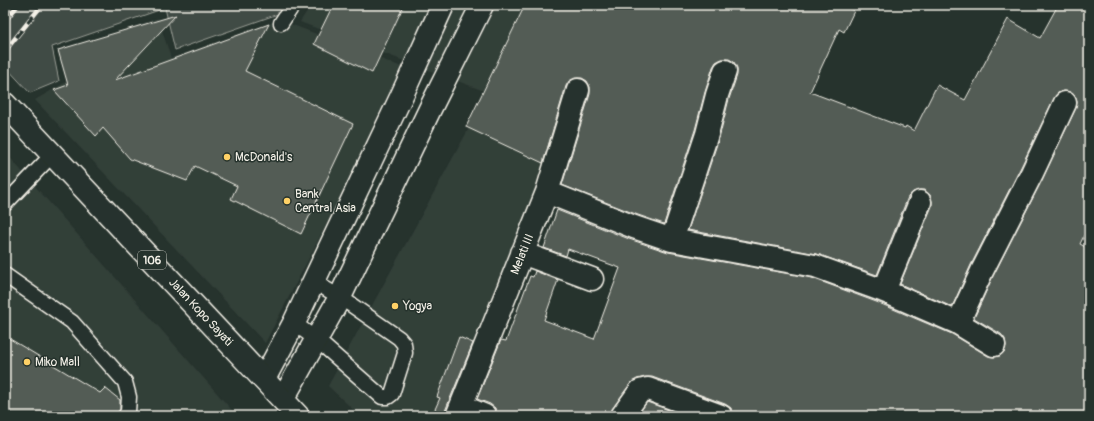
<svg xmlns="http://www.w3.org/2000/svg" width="1094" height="421" viewBox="0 0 1094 421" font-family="Pangolin,sans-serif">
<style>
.built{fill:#333f39}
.green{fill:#414b45;stroke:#9a9e96}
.building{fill:#525c55;stroke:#f4f1e8}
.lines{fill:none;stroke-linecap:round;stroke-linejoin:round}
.service-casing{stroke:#f4f1e8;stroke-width:17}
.minor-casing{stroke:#f4f1e8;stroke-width:25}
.primary-casing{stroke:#f4f1e8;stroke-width:25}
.service{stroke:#26332d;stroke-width:14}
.minor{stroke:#26332d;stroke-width:22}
.primary{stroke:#26332d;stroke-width:22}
.rail-casing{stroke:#f4f1e8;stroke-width:4.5}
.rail{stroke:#26332d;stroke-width:3;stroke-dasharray:9;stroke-linecap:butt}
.poi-dot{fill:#ffd166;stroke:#26332d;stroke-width:1.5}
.labels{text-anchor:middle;stroke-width:3;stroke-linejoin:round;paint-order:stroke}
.shield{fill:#26332d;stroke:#b6b8b0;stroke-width:1}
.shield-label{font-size:11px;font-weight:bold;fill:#f4f1e8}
.poi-label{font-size:12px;fill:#f4f1e8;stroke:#26332d;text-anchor:start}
.street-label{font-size:12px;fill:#f4f1e8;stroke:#26332d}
</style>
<rect width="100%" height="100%" fill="#26332d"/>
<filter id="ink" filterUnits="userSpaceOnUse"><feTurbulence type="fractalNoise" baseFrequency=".025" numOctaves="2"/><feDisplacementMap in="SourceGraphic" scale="8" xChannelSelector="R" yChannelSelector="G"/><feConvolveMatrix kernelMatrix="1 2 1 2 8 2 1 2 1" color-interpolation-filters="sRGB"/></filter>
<g filter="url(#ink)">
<path class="built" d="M311,5H612L554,117L300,22Z
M158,18L171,58L280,20L407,69L265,343L35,100L71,79L70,49Z
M485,99L574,134L464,416H360L328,386Z
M5,152L237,416H5Z"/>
<path class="green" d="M5,5H300L298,7L175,50L165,8L52,47L59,81L30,93L5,66Z"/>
<path class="building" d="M333,5H404L372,73L314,44Z
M525,5H850L848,8L854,11L844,32L839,29L810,92L905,128L906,126L914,131L937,85L965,100L1008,19L1040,38L1058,5H1089V225L1080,244L1089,249V416H733L731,408L725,404L652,377H645L637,379L630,384L612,409L610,416H497L495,408L490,404L477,399L501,340L506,341L530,276L533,277L535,271L558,280L544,320L594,339L620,268L568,249L566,256L544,248L557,210L629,239L668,252L812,278L879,303L952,334L988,356L993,357L1000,356L1004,352L1006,346L1005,339L1001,334L974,318L993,276L1043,178L1076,108L1077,102L1075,96L1070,92L1064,91L1058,93L1054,98L1021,167L971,265L952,307L900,284L932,206V201L930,195L924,190H919L913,192L908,197L877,275L817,254L688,230L719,138L729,99L737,75V68L734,62L729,59H722L716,62L713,67L705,92L695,130L664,224L638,215L562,185L590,94V87L587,81L582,78H575L569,81L566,86L543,163L466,127Z
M176,15L115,80L269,24L245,71L353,124L301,234L231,199L237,186L195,166L187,181L130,159L103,128L96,136L54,90L68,85L58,50Z
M5,336L100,393L105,388L120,400V409L117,416H5Z
M459,337L473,343L445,411V416H432L440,398L437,397Z
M647,402L685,416H637Z"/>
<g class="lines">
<g class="service-casing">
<path id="service" d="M281,23L293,5
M5,204L52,155
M5,275L72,322L125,382L129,397L128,412L125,416
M294,323L317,340L382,397H388L392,394L405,353L404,344L399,338L340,297L314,282"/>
</g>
<g class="minor-casing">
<path id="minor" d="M547,192L634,227L672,240L815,266L884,291L958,323L994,345
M672,240L707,134L717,95L725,71
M522,253L592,279
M884,291L920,202
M958,323L982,271L1032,173L1065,103
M264,379L294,323L402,95L443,5
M283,399L340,297L430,109L482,5
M461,406L485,416
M457,416L547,192L578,90
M622,416L640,391L648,389L721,416"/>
</g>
<g class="primary-casing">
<path id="primary" d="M5,104L298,416"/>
</g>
<use href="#service" class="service"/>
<use href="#minor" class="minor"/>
<use href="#primary" class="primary"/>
<g class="rail-casing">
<path id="rail" d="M5,21L18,5
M5,51L42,5"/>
</g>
<use href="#rail" class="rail"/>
</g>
</g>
<g class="poi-dot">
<circle cx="227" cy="157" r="4"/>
<circle cx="287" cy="201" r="4"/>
<circle cx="395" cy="306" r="4"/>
<circle cx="27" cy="362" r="4"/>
</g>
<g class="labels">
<rect class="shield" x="138" y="251" width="28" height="18" rx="3"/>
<g class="shield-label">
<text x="152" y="264">106</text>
</g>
<g class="poi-label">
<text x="235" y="161">McDonald's</text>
<text x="295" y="198">Bank<tspan x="295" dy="14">Central Asia</tspan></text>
<text x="403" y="310">Yogya</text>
<text x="35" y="366">Miko Mall</text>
</g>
<g class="street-label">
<text transform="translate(522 254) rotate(-68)" y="4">Melati III</text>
<text transform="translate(201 312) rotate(47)" y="4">Jalan Kopo Sayati</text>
</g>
</g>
<rect width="1094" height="421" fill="none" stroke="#26332d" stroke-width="20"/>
<rect x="10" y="10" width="1074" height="401" fill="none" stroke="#f4f1e8" stroke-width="1.5" filter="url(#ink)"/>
</svg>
